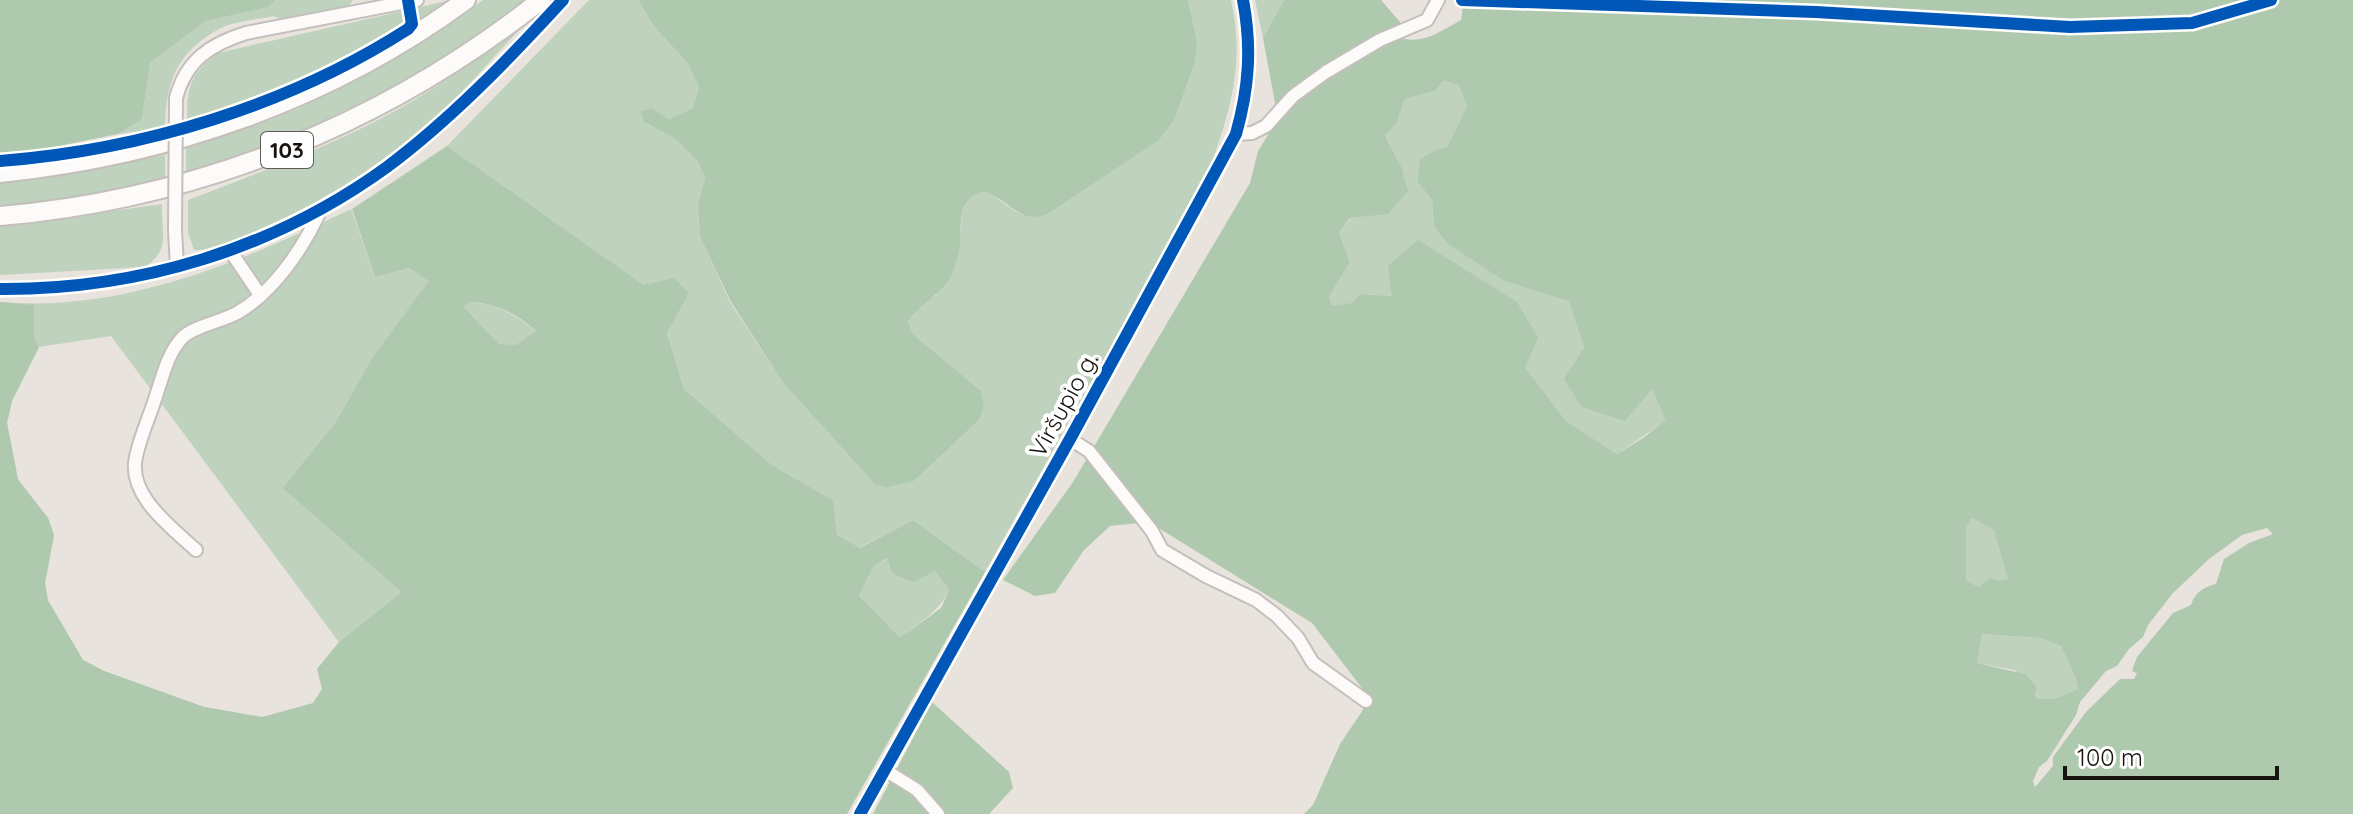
<svg xmlns="http://www.w3.org/2000/svg" width="2353" height="814" viewBox="0 0 2353 814" font-family="Quicksand,sans-serif">
<style>
.green{fill:#bfd2bd}
.forest{fill:#aec9ae;fill-rule:evenodd}
.lines{fill:none;stroke-linecap:round;stroke-linejoin:round}
.street-casing{stroke:#c4bfbb;stroke-width:16}
.primary-casing{stroke:#c4bfbb;stroke-width:22}
.street{stroke:#fcfbfa;stroke-width:12}
.primary{stroke:#fcfbfa;stroke-width:18}
.street-bridge-casing{stroke:#c4bfbb;stroke-width:16;stroke-linecap:butt}
.street-bridge{stroke:#fcfbfa;stroke-width:12}
.cycleway-casing{stroke:#fff;stroke-width:17}
.cycleway{stroke:#0057b8;stroke-width:12}
.labels{text-anchor:middle;stroke-width:8;stroke-linejoin:round;paint-order:stroke}
.shield{fill:#fff;stroke:#5d5a58;stroke-width:2}
.shield-label{font-size:22px;font-weight:bold;fill:#171310}
.street-label{font-size:24px;fill:#171310;stroke:#fff}
</style>
<rect width="100%" height="100%" fill="#e9e3dd"/>
<path class="green" d="M275,0H353L348,7L280,19L274,16C257,20 234,21 219,29C176,53 166,82 165,128L118,134L142,119L150,63L204,21L267,7Z
M451,0L423,20L418,19C345,62 269,99 187,122C187,87 189,75 218,53Z
M483,0H526L480,35L419,75L297,137L186,175V148C227,135 268,122 308,104C370,76 428,39 483,0Z
M589,0H638L653,25L687,61L699,87L693,108L669,119L652,108L644,122L674,138L698,162L705,178L698,205L700,237L730,302L782,381L914,481L980,419L984,405L981,391L912,333L908,321L916,310L936,295L959,251L962,213L967,200L978,193L990,192C1008,206 1024,224 1048,214L1158,141L1197,42L1188,0H1231C1246,62 1229,119 1206,177L985,572L913,520L859,548L837,535L833,500L772,465L684,389L667,333L689,292L644,285L447,146Z
M1255,0H1284L1263,38Z
M519,30C498,52 478,76 456,98C405,150 342,192 276,224C252,236 221,251 194,250L188,233V200C253,175 318,151 380,119C429,94 474,61 519,30Z
M1444,81L1460,85L1467,106L1447,147L1437,149L1420,160L1417,181L1432,200L1434,226L1504,281L1569,300L1584,348L1652,388L1667,420L1617,454L1566,421L1525,367L1393,296L1360,294L1351,303L1332,307L1329,297L1350,262L1339,233L1351,218L1388,213L1401,166L1385,134L1396,124L1405,99L1435,91Z
M165,155V180L78,197L0,206V181L40,178Z
M162,204C161,232 171,250 145,267L0,275V227Z
M351,209L375,277L409,268L430,281L372,358L335,423L284,488L403,592L339,642L111,336L39,347L12,401L7,423L18,479L48,518L54,535L45,583L48,600L83,660L104,671L204,707L239,713L0,814V302C123,313 243,261 351,209Z
M471,302C497,304 515,315 536,331L516,346L499,344L464,307Z
M1972,518L1994,530L2009,579L1979,587L1966,580V526Z
M888,558L935,571L949,590C938,614 919,621 900,639L859,596L873,567Z
M1981,634L2039,638L2061,646L2076,679L2078,689L2054,699H2039L2015,670L1977,663Z"/>
<path class="forest" d="M0,0H275L268,7L205,21L150,63L142,119L118,134L39,150L0,153Z
M638,0H1188L1197,42L1195,61L1174,120L1158,141L1048,214C1023,224 1013,206 993,195C987,191 981,192 975,195C955,205 963,234 959,252C957,260 954,269 951,276C941,295 920,304 908,321L912,333L981,391L984,405L980,419L914,481L887,487L875,484L782,381L731,302L700,237L698,205L705,178L698,162L674,138L644,122L641,111L652,108L669,119L693,108L699,87L687,62L653,25Z
M1284,0H1381L1400,22L1402,38C1423,45 1443,30 1461,20L1463,5L1459,0H2353V814H1304L1313,805L1340,744L1363,710L1365,692L1312,623L1149,522L1110,526L1084,550L1055,593L1035,596L1003,580L1073,482L1250,183L1258,151L1278,119L1263,38ZM1444,81L1459,85L1467,106L1447,147L1437,149L1420,159L1417,181L1432,200L1434,226L1447,243L1504,281L1569,301L1584,348L1564,379L1582,407L1625,421L1652,389L1666,420L1643,438L1617,454L1566,421L1525,367L1538,338L1517,302L1418,240L1388,266L1392,296L1360,294L1351,303L1332,306L1329,297L1350,262L1339,233L1350,218L1388,214L1408,191L1401,166L1385,135L1396,124L1405,99L1435,91ZM1972,518L1994,530L2008,579L2000,581L1990,578L1979,587L1966,580V527ZM2267,528L2273,534L2249,543L2224,559L2216,584C2204,587 2195,592 2191,605L2173,613L2137,657L2132,671L2137,673L2134,679H2120L2086,712L2053,757V766L2035,787L2033,781L2039,767L2047,761L2076,715L2080,702L2106,671L2117,666L2129,649L2143,637L2148,625L2173,593L2209,559L2242,535ZM1982,634L2039,638L2061,646L2076,679L2078,689L2054,699H2039L2035,695L2036,686L2025,674L1977,663Z
M447,146L644,285L674,278L689,293L667,333L684,389L772,465L833,500L837,535L860,548L913,520L985,572L847,814H0V302L34,305V338L39,347L12,401L7,423L18,480L48,518L54,535L45,583L48,601L83,660L104,671L204,707L262,717L313,703L322,689L317,669L339,642L402,592L283,488L335,423L372,358L429,281L409,268L375,277L352,209ZM471,302C497,304 517,314 536,331L516,345L499,344L464,307ZM887,558L893,574L914,582L935,571L949,590L941,608L900,638L859,596L873,567Z
M932,702L1009,772L1013,788L989,814H873Z"/>
<g class="lines">
<g class="street-casing">
<path id="street" d="M1462,0L1816,12L2070,27L2192,23L2271,0
M176,98C186,60 211,44 246,33L417,0
M1236,134L1252,133L1266,126L1293,96L1326,72L1380,40L1427,20L1438,0
M175,230L177,267
M231,252L260,295
M0,289C139,290 274,249 387,167C451,119 509,59 563,0
M1070,439L1089,451L1152,531L1162,550L1206,576L1256,600L1277,616L1298,638L1313,663L1366,701
M196,550C171,527 127,495 136,457C140,437 149,418 155,399C162,379 167,354 182,338C191,327 223,321 237,313C274,292 304,247 321,209
M885,770L917,790L938,814
M860,814L1070,439L1236,134C1249,88 1252,47 1243,0"/>
</g>
<g class="primary-casing">
<path id="primary" d="M0,173C168,156 330,100 466,0
M0,216C199,199 385,124 541,0"/>
</g>
<use href="#street" class="street"/>
<use href="#primary" class="primary"/>
<g class="street-bridge-casing">
<path id="street-bridge" d="M175,230L176,98"/>
</g>
<use href="#street-bridge" class="street-bridge"/>
<g class="cycleway-casing">
<path id="cycleway" d="M1462,0L1816,12L2070,27L2192,23L2271,0
M0,161C142,150 288,106 408,29L412,24L408,0
M0,289C139,290 274,249 387,167C451,119 509,59 563,0
M860,814L1070,439L1236,134C1249,88 1252,47 1243,0"/>
</g>
<use href="#cycleway" class="cycleway"/>
</g>
<g class="labels">
<rect class="shield" x="261" y="132" width="52" height="36" rx="6"/>
<g class="shield-label">
<text x="287" y="158">103</text>
</g>
<g class="street-label">
<text transform="translate(1064 405) rotate(-61)" y="8">Viršupio g.</text>
</g>
</g>
<path d="M2065 766v12h212v-12" fill="none" stroke="#171310" stroke-width="4"/>
<text x="2077" y="766" font-size="24" fill="#171310" stroke="#ffffff" stroke-width="6" paint-order="stroke">100 m</text>
</svg>
